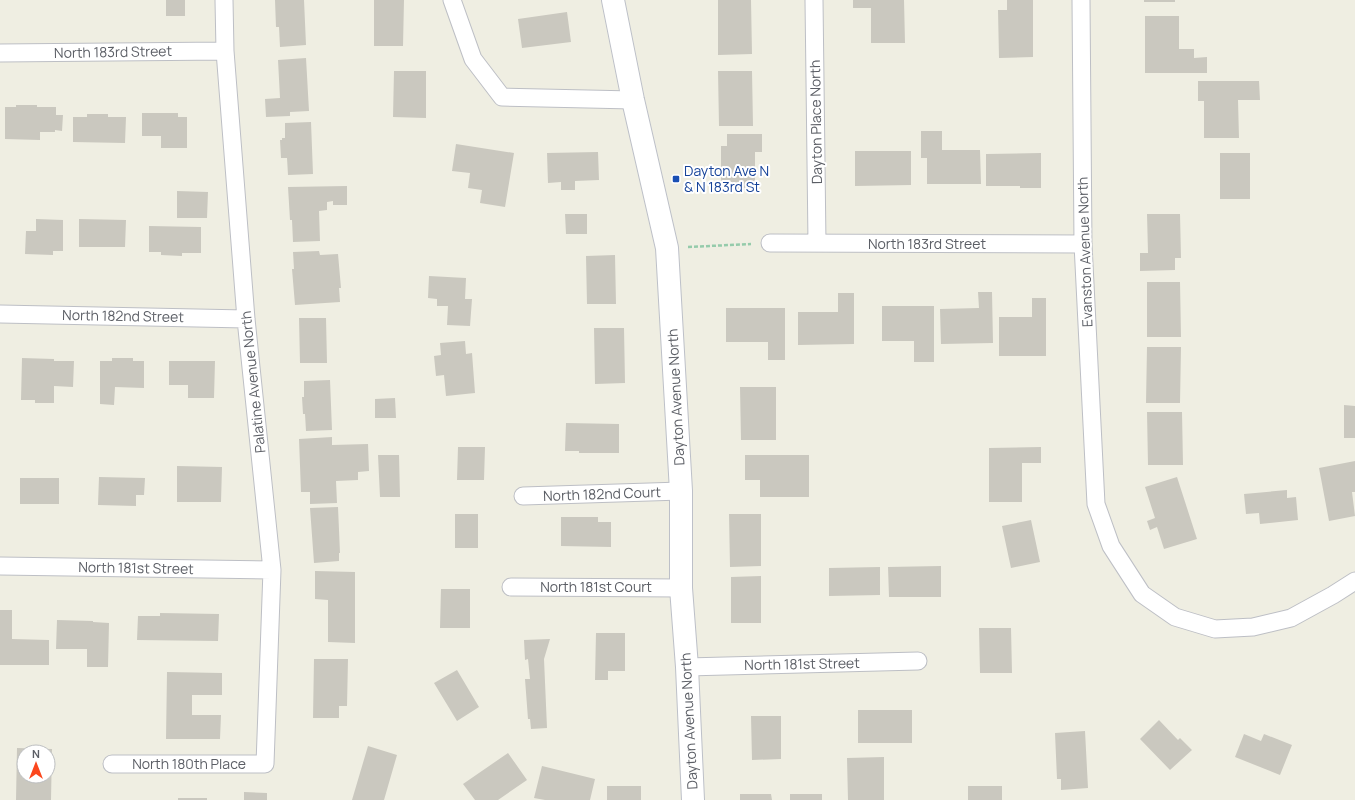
<svg xmlns="http://www.w3.org/2000/svg" width="1355" height="800" viewBox="0 0 1355 800" font-family="Manrope,sans-serif">
<style>
.building{fill:#cac8bf;fill-rule:evenodd}
.lines{fill:none;stroke-linecap:round;stroke-linejoin:round}
.street-casing{stroke:#bdbfc5;stroke-width:19}
.secondary-casing{stroke:#bdc0c8;stroke-width:24}
.path{stroke:#95cbab;stroke-width:2.5;stroke-dasharray:4 2;stroke-linecap:butt}
.street{stroke:#fff;stroke-width:17}
.secondary{stroke:#fff;stroke-width:22}
.transit-dot{fill:#1a4fb4;stroke:#fff;stroke-width:1.5}
.labels{text-anchor:middle;stroke-width:4;stroke-linejoin:round;paint-order:stroke}
.street-label{font-size:14px;fill:#5b5e65;stroke:#fff}
.transit-label{font-size:14px;fill:#164399;stroke:#fff;text-anchor:start}
</style>
<rect width="100%" height="100%" fill="#efeee2"/>
<path class="building" d="M166,0H185V16H166Z
M275,0H304L306,45L280,47L279,27H276Z
M374,0H404L403,46H374Z
M718,0H751L752,54L718,55Z
M853,0H904L905,43H871V8H853Z
M1007,0H1033V57L999,58L998,10H1007Z
M1144,0H1175V2H1144Z
M567,12L571,42L522,48L518,19Z
M1145,16H1179V49H1194V58L1207,57V73H1145Z
M306,58L309,111L290,112V116L266,117L265,99L280,98L278,60Z
M394,71H426V118L393,117Z
M718,71H752L753,126H719Z
M1198,81H1259L1260,100H1238L1239,138H1204V101H1198Z
M16,105H37V107H56V115H63L62,131L55,130V132H40V140L5,139V107H16Z
M142,113H178V117H187V148H161V136H142Z
M87,114H108V117H126L125,143L73,142V117H87Z
M311,122L313,174L288,175L287,158H281L280,140H282V138H285V123Z
M921,131H942V150H980L981,184H927V158H921Z
M727,134H762V152H755V190H721V146H727Z
M456,144L514,153L505,207L480,203L482,190L468,188L470,173L452,171Z
M855,151H911V185L855,186Z
M598,152L599,180L575,181V190H561V182L548,183L547,153Z
M1041,153V188H1020V186H986V154Z
M1220,153H1250V199H1220Z
M347,186V205H333V201L327,202V210L319,211L320,241L293,242L292,220H290L288,187Z
M177,191L208,192L207,218H177Z
M565,214H587V234H566Z
M1147,214H1180L1181,258H1175V270L1140,271V253H1148Z
M36,219L63,220V251H53V255L25,254L26,231H36Z
M79,219L126,220L125,247H79Z
M149,226L201,227V253H182V256L161,255V252H149Z
M319,251L320,255L338,254L341,288H339L340,302L295,305L292,269H294L293,252Z
M615,255L616,304H587L586,256Z
M429,276L466,278L465,299H472L470,326L447,325L448,306H437V299L428,298Z
M1147,282H1180L1181,337H1147Z
M978,292H992L993,343L941,344L940,309L979,308Z
M838,293H854V344L798,345V312H838Z
M1032,298H1046V356H999V317H1032Z
M882,306H934V362H914V341H882Z
M726,308H785V360H768V342H726Z
M299,318H326L327,363H300Z
M594,328H624L625,383L595,384Z
M465,341L466,354L472,353L475,393L446,396L444,375L436,376L434,356L441,355L440,343Z
M1147,347H1181L1180,403H1146Z
M22,358L54,359V361H74L73,387L54,386V403H35V400H21Z
M112,358H133V361H144V388L115,387L114,405L100,404V361H112Z
M169,361H215L214,398H188V385H169Z
M330,380L332,430L306,431L305,414H303L302,397H304V381Z
M740,387H776V440H741Z
M395,398L396,418H375V399Z
M1344,405L1355,406V438H1344Z
M1147,412H1182L1183,465H1148Z
M566,423L619,424V453H579V451H565Z
M332,437V445L368,444L369,471L358,472V480L336,481L337,503L310,504V492H301L299,439Z
M458,447H485L484,480H457Z
M1041,447V463H1022V502H989V448Z
M378,455H399L400,497H380Z
M745,455H809V497H760V480H745Z
M1355,461V492H1352L1355,516L1329,521L1319,468Z
M177,466L222,467L221,502H177Z
M99,477L145,478L144,495H136V506L98,505Z
M1177,477L1197,539L1164,549L1157,527L1150,530L1147,521L1155,518L1145,487Z
M20,478H59V504H20Z
M1287,490V498L1296,497L1298,520L1260,524L1259,513L1246,514L1244,494Z
M338,507L340,553H339V561L314,563L310,508Z
M455,514H478V548H455Z
M729,514H761V566L730,567Z
M561,517H598V522H611V547L561,546Z
M1031,520L1040,562L1011,568L1002,526Z
M941,566V597H889L888,567Z
M880,567V595L829,596V568Z
M315,571L355,572V643L328,642V600L315,599Z
M761,576V623H731V577Z
M441,589H470V628H440Z
M0,610H12V639L49,640V665H0Z
M160,613L219,614L218,641L137,640L138,616H160Z
M57,620L93,621V622L109,623L108,667H87V649H56Z
M979,628H1011L1012,673H980Z
M596,633H625V671H608V680H595Z
M550,639L544,659L547,728L531,729L530,719H528L525,679H530L528,659L525,660L524,640Z
M314,659H348L347,706H339V718H313Z
M457,670L479,707L457,721L434,683Z
M167,672L222,673V695H192V715H221L220,739H166Z
M858,710H912V743H858Z
M751,716H781V759L752,760Z
M1159,720L1178,740L1180,738L1192,750L1170,770L1140,739Z
M1085,731L1088,788L1061,790V779H1057L1055,733Z
M1244,734L1261,741L1264,734L1292,745L1280,775L1235,757Z
M368,746L397,755L384,800H352Z
M17,748L52,749L51,800H16ZM24,752H48V776H24Z
M508,753L527,780L498,800H475L463,784Z
M884,757V800H848L847,758Z
M542,766L595,779L590,800H545L534,798Z
M607,786H641V800H607Z
M968,786H1002V800H968Z
M244,792L267,793V800H244Z
M740,794H771L772,800H740Z
M790,794H822V800H790Z
M178,798H207V800H178Z"/>
<g class="lines">
<g class="street-casing">
<path id="street" d="M452,0L473,59L502,97L633,100
M814,0L817,243
M1081,0L1083,244L1096,504L1111,546L1142,594L1175,617L1215,629L1253,627L1291,618L1333,595L1355,581
M0,53L225,51
M770,243L1083,244
M0,314L246,319
M523,496L681,491
M0,566L272,570
M511,587L681,588
M687,667L918,661
M112,764H265L272,570L246,319L225,51L224,0"/>
</g>
<g class="secondary-casing">
<path id="secondary" d="M613,0L633,100L667,248L681,491V588L687,667L693,800"/>
</g>
<path class="path" d="M688,247L751,244"/>
<use href="#street" class="street"/>
<use href="#secondary" class="secondary"/>
</g>
<rect class="transit-dot" x="672" y="175" width="8" height="8" rx="2"/>
<g class="labels">
<g class="street-label">
<text transform="translate(113 52) rotate(-1)" y="5">North 183rd Street</text>
<text transform="translate(816 122) rotate(-91)" y="5">Dayton Place North</text>
<text x="927" y="249">North 183rd Street</text>
<text transform="translate(1085 252) rotate(-92)" y="5">Evanston Avenue North</text>
<text transform="translate(123 316) rotate(1)" y="5">North 182nd Street</text>
<text transform="translate(253 382) rotate(-96)" y="5">Palatine Avenue North</text>
<text transform="translate(676 397) rotate(-93)" y="5">Dayton Avenue North</text>
<text transform="translate(602 494) rotate(-2)" y="5">North 182nd Court</text>
<text transform="translate(136 568) rotate(1)" y="5">North 181st Street</text>
<text x="596" y="592">North 181st Court</text>
<text transform="translate(802 664) rotate(-1)" y="5">North 181st Street</text>
<text transform="translate(689 721) rotate(-93)" y="5">Dayton Avenue North</text>
<text x="189" y="769">North 180th Place</text>
</g>
<g class="transit-label">
<text x="684" y="176">Dayton Ave N<tspan x="684" dy="16">&amp; N 183rd St</tspan></text>
</g>
</g>
<g transform="translate(36 764)"><circle r="19" fill="#ffffff" stroke="#bdbfc1"/>
<path d="M0-3L7 15L0 10L-7 15Z" fill="#fb471d"/>
<text y="-6" font-size="11" font-weight="bold" text-anchor="middle" fill="#5b5e65">N</text>
</g>
</svg>
